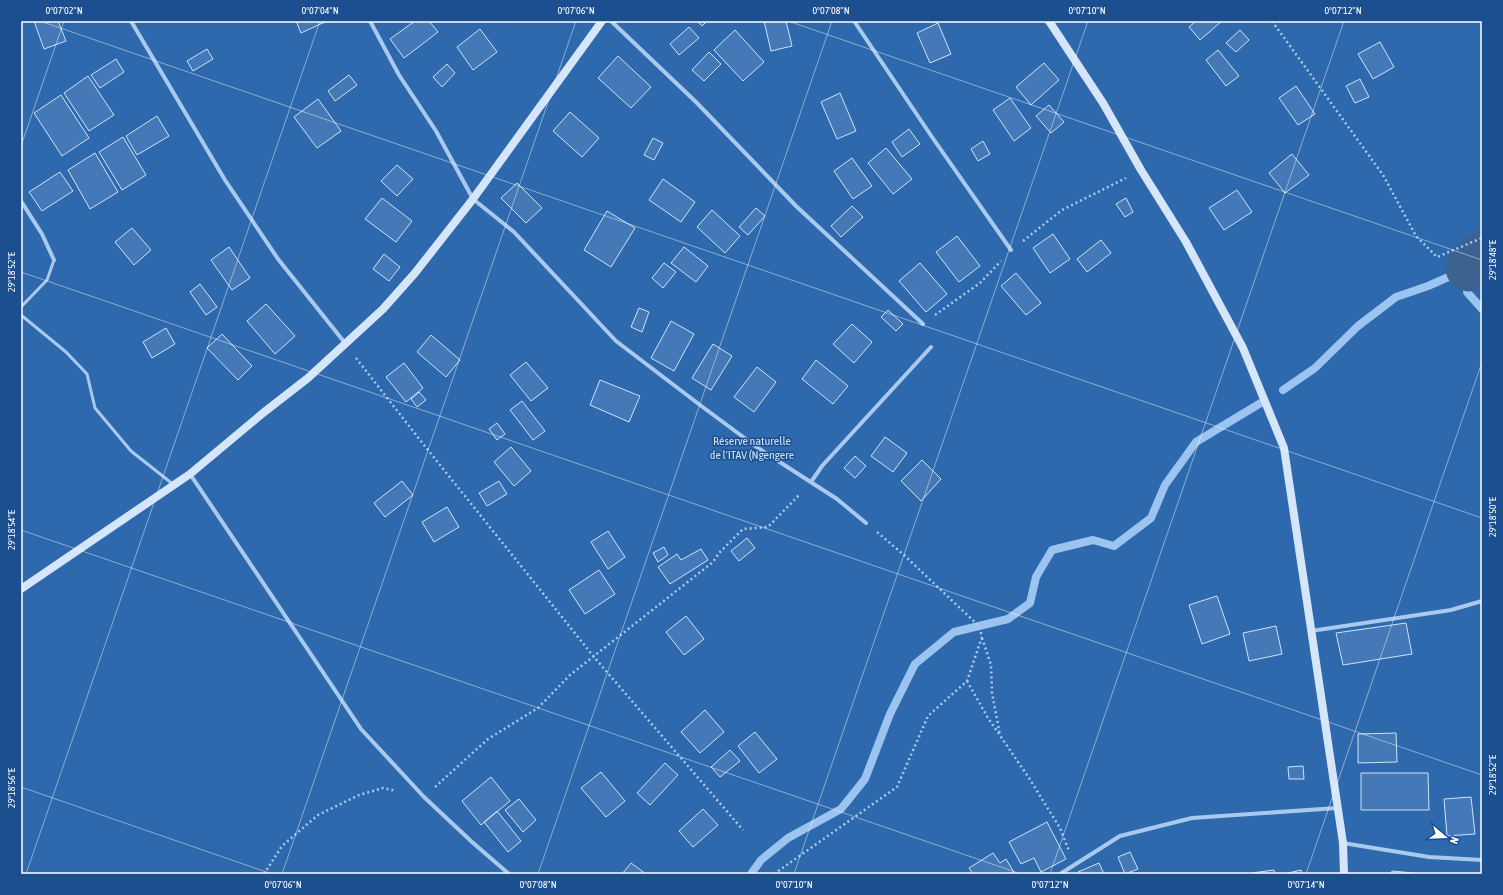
<svg xmlns="http://www.w3.org/2000/svg" width="1503" height="895" viewBox="0 0 1503 895" font-family="'Asap Condensed',sans-serif">
<style>
.green{fill:#2e69ad}
.lines{fill:none;stroke-linecap:round;stroke-linejoin:round}
.stream{stroke:#9cc4f0;stroke-width:8}
.river{stroke:#3c6290;stroke-width:47}
.building{fill:#4478b7;stroke:#cfe3fa}
.path{stroke:#a9c9ee;stroke-width:2.5;stroke-dasharray:2 3;stroke-linecap:butt}
.lane{stroke:#a9c9ee;stroke-width:3}
.street{stroke:#a9c9ee;stroke-width:4}
.secondary{stroke:#d6e6fa;stroke-width:8}
.ticks{fill:none;stroke:#fff;stroke-width:1;stroke-opacity:0.45}
.labels{text-anchor:middle;stroke-width:3;stroke-linejoin:round;paint-order:stroke}
.park-label{font-size:12px;fill:#cfe3fa;stroke:#1b4f8f}
.neatline{fill:none;stroke:#fff;stroke-width:1.5}
.ticks-label{font-size:10px;text-anchor:middle;fill:#fff}
</style>
<rect width="100%" height="100%" fill="#1b4f8f"/>
<path class="green" d="M21,21H1482V874H21Z"/>
<g class="lines">
<path class="stream" d="M1283,390L1315,368L1358,326L1396,297L1428,286L1469,268L1467,292L1482,309
M751,874L761,860L788,838L841,809L865,779L890,714L915,664L954,632L1008,619L1030,603L1036,577L1052,550L1093,540L1114,546L1151,518L1165,485L1196,442L1264,401"/>
<path class="river" d="M1469,268L1482,255"/>
</g>
<path class="building" d="M34,21H58L66,41L44,49Z
M296,21H327L301,33Z
M415,21H429L438,32L404,58L390,39Z
M697,21H707L702,26Z
M764,21H786L792,46L771,51Z
M1196,21H1222L1200,40L1189,27Z
M938,23L951,54L930,63L917,33Z
M689,27L699,38L679,55L670,44Z
M480,29L497,52L473,70L457,47Z
M735,30L764,62L743,81L714,50Z
M1240,30L1249,40L1236,52L1226,43Z
M1380,42L1394,67L1373,79L1358,54Z
M207,49L213,59L193,71L187,61Z
M1218,50L1239,76L1226,86L1206,60Z
M709,52L721,64L704,81L692,70Z
M618,56L651,87L631,108L598,78Z
M116,59L124,72L100,88L91,75Z
M1044,63L1059,80L1031,105L1016,87Z
M447,64L455,73L442,87L433,77Z
M349,75L357,85L335,101L328,91Z
M88,76L114,115L89,131L64,93Z
M1360,79L1369,97L1355,103L1346,86Z
M1296,86L1315,114L1298,125L1279,98Z
M840,93L856,131L837,139L821,102Z
M61,95L89,138L62,156L34,113Z
M1010,98L1031,128L1014,141L993,110Z
M318,99L341,131L317,148L294,117Z
M1049,105L1064,122L1051,133L1036,116Z
M570,112L599,138L582,157L553,131Z
M157,116L169,136L137,155L126,136Z
M909,129L920,144L902,157L892,142Z
M123,137L146,175L122,190L99,152Z
M653,138L663,143L654,160L644,155Z
M983,141L990,154L978,161L971,149Z
M886,148L912,179L893,194L868,163Z
M95,153L118,192L90,209L68,170Z
M1292,154L1309,175L1285,193L1269,173Z
M852,158L872,186L853,199L834,171Z
M397,165L413,179L397,196L381,181Z
M60,172L73,191L42,211L29,192Z
M663,179L695,202L681,222L649,200Z
M517,183L542,208L526,223L501,198Z
M1237,190L1252,212L1224,230L1209,208Z
M382,198L412,221L396,242L365,219Z
M1126,198L1133,212L1125,217L1116,204Z
M852,206L863,217L841,237L831,226Z
M756,208L765,216L748,235L739,227Z
M712,210L740,236L725,253L697,227Z
M607,211L635,228L611,267L584,250Z
M132,228L151,250L134,265L115,242Z
M1053,234L1070,259L1050,273L1033,248Z
M957,236L980,266L959,282L936,252Z
M1101,240L1111,253L1087,272L1077,259Z
M229,247L250,278L232,290L211,260Z
M684,247L708,266L696,282L671,263Z
M384,254L400,267L389,281L373,269Z
M664,263L676,272L663,288L652,278Z
M920,263L947,294L926,312L899,281Z
M1016,273L1041,303L1026,315L1001,286Z
M200,284L217,307L206,315L190,292Z
M266,304L295,336L275,354L247,321Z
M639,308L649,312L642,332L631,327Z
M888,310L903,324L896,331L881,317Z
M671,321L694,334L674,371L651,358Z
M852,324L872,342L854,363L833,344Z
M166,328L175,344L152,358L143,342Z
M222,334L252,366L238,380L207,348Z
M431,335L460,360L446,377L417,352Z
M713,344L732,356L711,390L692,378Z
M816,360L848,386L833,404L802,379Z
M526,362L548,388L531,401L510,375Z
M404,363L423,388L406,402L386,377Z
M757,367L776,382L754,412L734,397Z
M600,380L640,396L629,422L590,405Z
M419,392L426,400L417,407L411,399Z
M522,401L545,431L533,440L510,410Z
M497,423L505,434L497,440L489,429Z
M885,437L907,453L893,472L871,456Z
M511,447L531,471L514,486L494,462Z
M855,456L866,466L855,478L844,468Z
M922,460L941,479L921,501L901,481Z
M402,481L413,495L385,517L374,503Z
M499,481L507,494L487,506L479,493Z
M447,507L459,527L434,542L422,522Z
M608,531L625,557L608,569L591,542Z
M747,538L755,548L739,561L731,551Z
M664,547L668,555L658,562L653,553Z
M701,549L708,560L670,584L658,567L677,554L681,560Z
M599,570L615,594L585,614L569,590Z
M1217,596L1230,634L1202,644L1189,605Z
M686,616L704,639L684,655L666,632Z
M1406,623L1412,654L1343,665L1336,633Z
M1276,626L1282,654L1249,661L1243,633Z
M705,710L724,732L700,753L681,732Z
M755,732L777,759L759,773L738,746Z
M1396,733L1397,762L1358,763V734Z
M730,750L740,761L720,777L711,767Z
M665,763L678,775L650,805L637,793Z
M1303,766L1304,779H1289L1288,767Z
M601,772L625,801L606,817L581,788Z
M1361,773H1428L1429,810H1361Z
M491,777L510,801L481,825L462,801Z
M1471,797L1475,834L1447,836L1444,799Z
M519,799L536,820L523,832L505,810Z
M703,809L718,825L693,847L679,831Z
M497,811L521,841L508,852L484,822Z
M1047,822L1066,859L1041,872L1034,858L1021,864L1009,842Z
M1130,852L1138,869L1125,874L1118,857Z
M993,853L1000,863L1006,859L1015,874H973L969,868Z
M631,863L646,874H622Z
M1099,863L1104,874H1079L1078,872Z
M1274,870L1275,874H1252V873Z
M1301,870L1302,874H1284Z
M1392,871L1424,874H1391Z"/>
<g class="lines">
<path class="path" d="M1272,21L1383,175L1416,236L1437,257L1482,238
M1023,241L1062,210L1126,178
M935,315L980,283L1001,261
M356,358L420,440L594,657L743,830
M982,638L991,665L992,693L1000,735
M967,681L988,718L1029,778L1060,828L1069,851
M435,787L488,739L538,708L570,675L713,562L719,553L743,529L768,527L800,494
M264,874L282,846L318,815L359,795L383,788L396,791
M774,874L897,787L928,716L967,681L982,637L979,626L904,555L877,532"/>
<path class="lane" d="M21,307L47,280L54,260
M21,315L66,352L87,374L95,408L131,451L174,485"/>
<path class="street" d="M131,21L225,180L278,259L345,343
M370,21L399,75L436,131L473,199L514,232L616,341L700,405L758,448L837,499L866,523
M611,21L696,102L796,206L923,324
M854,21L932,137L1011,250
M21,201L42,234L54,260
M190,474L361,729L424,797L472,842L509,874
M811,482L822,466L931,347
M1311,631L1451,610L1482,601
M1343,843L1429,857L1482,860
M1060,874L1120,836L1192,818L1337,808"/>
<path class="secondary" d="M1049,21L1103,103L1141,170L1186,242L1243,348L1284,448L1343,843L1344,874
M21,589L190,474L263,413L308,378L383,309L415,273L473,199L602,21"/>
</g>
<path class="ticks" d="M40,21L1482,518M788,21L1482,260M21,146L64,21M21,272L1482,775M21,530L1021,874M21,787L272,874M26,874L320,21M282,874L576,21M538,874L832,21M794,874L1088,21M1050,874L1344,21M1306,874L1482,362"/>
<g class="labels">
<g class="park-label">
<text x="752" y="445">Réserve naturelle<tspan x="752" dy="14">de l'ITAV (Ngengere</tspan></text>
</g>
</g>
<rect width="1503" height="895" fill="none" stroke="#1b4f8f" stroke-width="44"/>
<g transform="translate(1445 837) rotate(109)" stroke="#1b4f8f" stroke-width="3" paint-order="stroke">
<path d="M0-3L7 15L0 10L-7 15Z" fill="#ffffff"/>
<text y="-6" font-size="11" font-weight="bold" text-anchor="middle" fill="#ffffff">N</text>
</g>
<rect x="22" y="22" width="1459" height="851" class="neatline"/>
<g class="ticks-label">
<text x="64" y="14">0°07'02"N</text>
<text x="320" y="14">0°07'04"N</text>
<text x="576" y="14">0°07'06"N</text>
<text x="831" y="14">0°07'08"N</text>
<text x="1087" y="14">0°07'10"N</text>
<text x="1343" y="14">0°07'12"N</text>
<text transform="translate(1492 260) rotate(-90)" y="4">29°18'48"E</text>
<text transform="translate(11 272) rotate(-90)" y="4">29°18'52"E</text>
<text transform="translate(1492 517) rotate(-90)" y="4">29°18'50"E</text>
<text transform="translate(11 530) rotate(-90)" y="4">29°18'54"E</text>
<text transform="translate(1492 775) rotate(-90)" y="4">29°18'52"E</text>
<text transform="translate(11 788) rotate(-90)" y="4">29°18'56"E</text>
<text x="283" y="888">0°07'06"N</text>
<text x="538" y="888">0°07'08"N</text>
<text x="794" y="888">0°07'10"N</text>
<text x="1050" y="888">0°07'12"N</text>
<text x="1306" y="888">0°07'14"N</text>
</g>
</svg>
